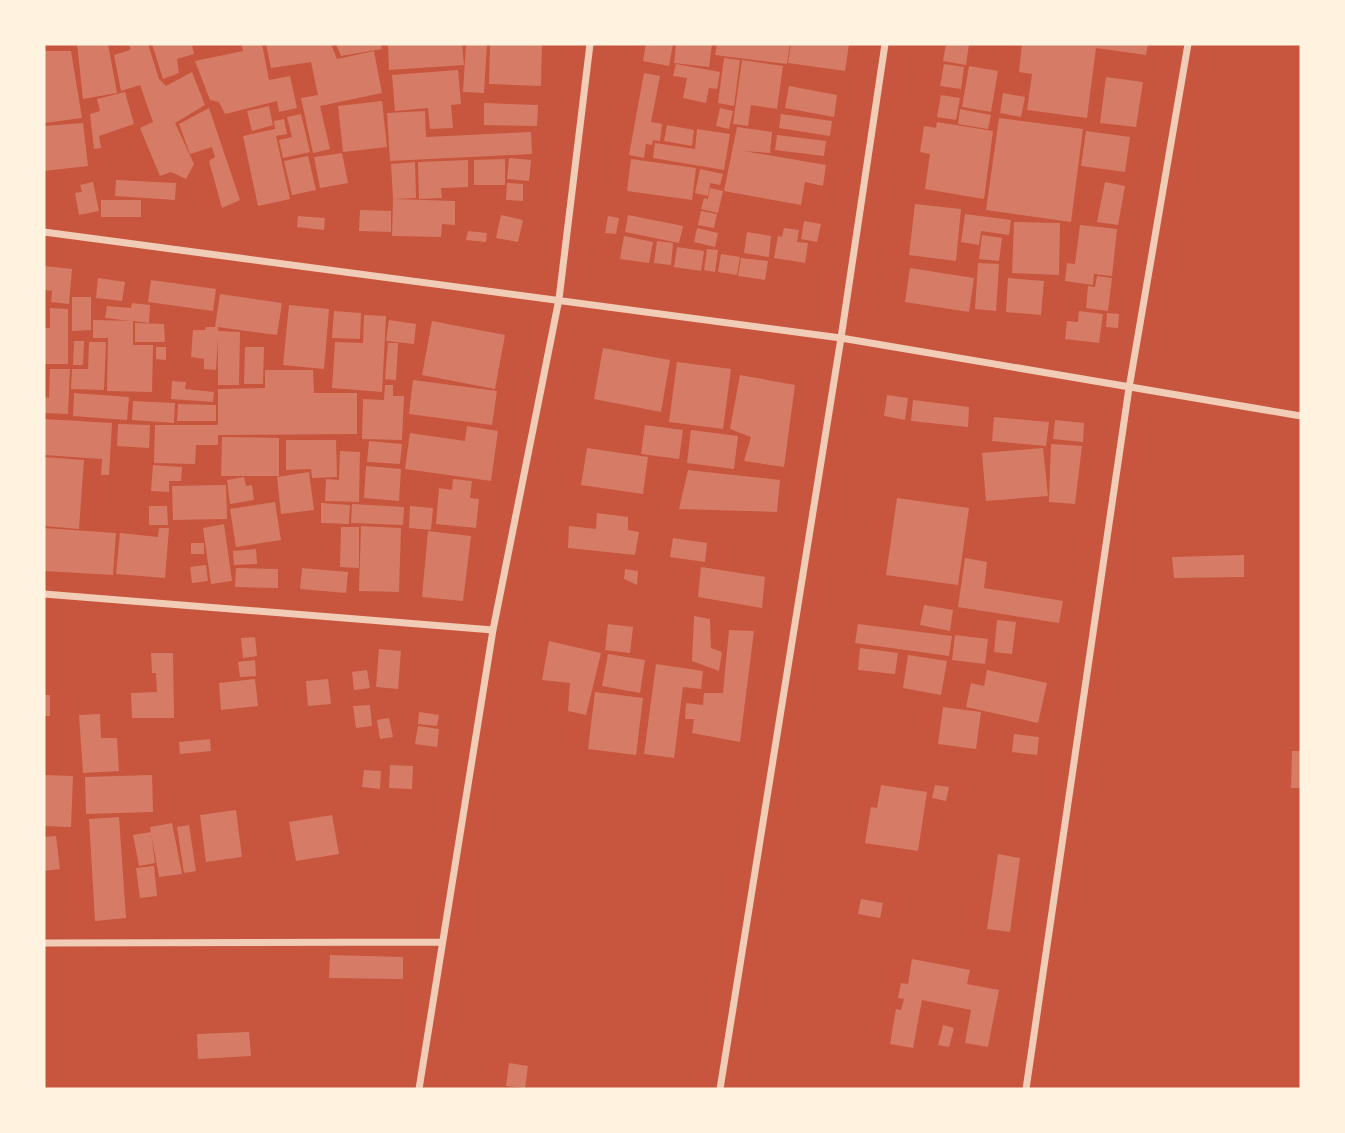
<svg xmlns="http://www.w3.org/2000/svg" width="1345" height="1133" viewBox="0 0 1345 1133" font-family="'Alegreya Sans',sans-serif">
<style>
.building{fill:#d67c66}
.lines{fill:none;stroke-linecap:round;stroke-linejoin:round}
.minor{stroke:#f1ccb7;stroke-width:7}
</style>
<rect width="100%" height="100%" fill="#c8553d"/>
<path class="building" d="M77,44H108L117,93L83,99Z
M123,44H148L159,79L166,86L192,72L205,105L175,123L194,164L186,179L171,172L160,176L140,128L153,122L140,85L121,91L114,55L130,50V46Z
M152,44H192L194,54L177,59L179,73L163,79Z
M241,44H262L269,80L290,76L297,108L279,112L277,101L225,114L219,102L210,100L195,61L243,51Z
M266,44H331L337,59L374,51L382,93L320,106L330,149L313,153L301,98L318,95L311,62L271,68Z
M336,44H381L382,49L341,56Z
M388,44H462L464,65L389,70Z
M466,44H487L484,93L463,92Z
M490,44H542L541,86L489,84Z
M646,44H673L669,66L643,61Z
M676,44H712L709,67L674,63Z
M717,44H790L787,64L715,55Z
M791,44H849L845,71L788,63Z
M946,44H969L966,65L943,61Z
M1022,44L1032,45L1148,44L1146,55L1096,48L1087,118L1027,110L1032,74L1019,72Z
M44,51H71L82,118L44,123Z
M724,58L740,60L734,106L718,103Z
M742,60L783,66L777,109L751,105L748,126L733,124Z
M676,64L720,72L717,89L709,88L706,103L683,98L687,78L673,76Z
M944,64L964,67L961,89L940,86Z
M969,66L998,71L991,112L962,107Z
M458,70L461,104L451,105L453,128L430,129L428,108L395,111L392,75Z
M644,73L660,76L651,122L662,124L660,141L653,140L652,145L646,144L644,158L629,155Z
M1106,77L1143,82L1136,127L1100,123Z
M789,86L837,95L834,117L785,108Z
M125,92L134,124L99,136L101,148L94,149L90,114L100,111L97,99Z
M1003,93L1025,97L1021,117L1000,113Z
M941,95L960,98L956,120L937,117Z
M382,101L387,147L343,152L338,106Z
M484,103L538,105L537,126L484,125Z
M269,106L273,125L252,131L247,111Z
M209,108L240,200L222,208L209,161L215,157L212,147L190,154L179,124Z
M720,108L733,111L729,129L716,126Z
M960,109L991,115L988,129L958,124Z
M425,111L426,137L531,132L532,154L390,161L387,113Z
M301,114L310,152L283,158L279,140L292,137L287,117Z
M781,114L832,121L830,136L779,128Z
M999,118L1083,129L1071,222L986,210Z
M284,119L287,134L276,136L290,199L258,206L243,136L275,129L274,121Z
M937,122L993,131L984,199L925,189L930,154L920,152L924,126L936,128Z
M83,123L88,166L44,171V126Z
M667,125L694,130L692,146L664,141Z
M737,127L772,132L770,153L744,151L826,165L823,186L805,182L801,205L724,191Z
M697,129L730,134L724,170L653,158L655,143L695,149Z
M1086,131L1130,137L1125,172L1081,166Z
M777,135L826,141L824,156L775,150Z
M342,153L348,183L320,188L314,157Z
M308,156L316,190L292,195L284,161Z
M509,158L531,160L529,181L507,179Z
M505,159V185H474V160Z
M631,159L696,168L692,200L627,191Z
M468,160V187L441,188L442,198L419,199L418,162Z
M415,162L416,198L393,199L391,164Z
M700,169L723,174L720,185L710,183L708,196L695,193Z
M116,180L176,183L175,200L115,196Z
M93,182L99,211L79,215L75,193L82,192L80,185Z
M1105,182L1125,186L1118,225L1097,222Z
M507,183L523,184V201L506,200Z
M710,188L723,191L718,213L701,209L704,198L708,199Z
M393,199L455,201V225L442,224L441,237L392,236Z
M101,200H141V217H101Z
M915,204L961,209L956,261L909,255Z
M360,210L391,211V232L359,231Z
M701,211L717,214L714,228L698,225Z
M965,214L1011,220L1009,235L981,231L979,245L961,242Z
M501,215L523,220L518,242L496,238Z
M628,215L683,226L679,243L625,232Z
M298,216L325,218L324,230L297,227Z
M608,216L619,218L616,234L605,233Z
M804,221L821,224L817,242L801,239Z
M1014,222L1060,223L1059,275L1012,273Z
M1080,225L1117,229L1112,276L1094,274L1093,285L1065,281L1067,263L1075,264Z
M697,228L718,233L715,247L694,242Z
M784,228L799,230L797,242L808,243L805,263L774,258L778,236L782,237Z
M468,231L487,233L486,242L466,240Z
M747,232L771,236L769,257L744,253Z
M982,235L1002,238L999,261L979,259Z
M624,236L653,242L649,263L620,259Z
M657,241L673,243L671,265L654,263Z
M677,247L704,251L701,271L674,267Z
M707,249L718,250L715,272L704,270Z
M721,254L740,257L737,275L718,272Z
M741,258L768,261L765,280L738,276Z
M978,263L999,264L996,311L975,309Z
M44,266L72,269L69,304L51,302L52,291L44,290Z
M910,268L974,278L969,312L905,302Z
M1097,276L1112,278L1108,311L1086,308L1088,286L1095,287Z
M98,278L125,282L122,301L96,298Z
M1008,278L1044,281L1041,315L1006,312Z
M151,280L216,289L213,311L148,302Z
M220,294L282,303L277,335L218,327V331L240,332L239,385H218V338L216,370L204,369V359L191,357L193,330H205L206,327H215Z
M72,297H91V330L72,331Z
M132,303L150,305L149,323L133,321V345H153L152,392L107,391L108,338H93V320L131,321L105,318L107,306L131,308Z
M289,305L329,309L324,369L283,365Z
M50,308L68,309V364H44V328H50Z
M334,311L361,313L360,339L332,338Z
M1079,311L1103,314L1099,343L1065,339L1067,321L1078,322Z
M1107,313L1119,314L1118,328L1106,327Z
M364,315L386,316L382,392L332,388L335,342L363,343Z
M389,320L416,324L414,344L386,341Z
M432,321L505,335L495,389L422,375Z
M135,323L164,324L165,342H135Z
M74,341H84L83,365H73Z
M89,342H106L104,390L71,389L72,369H88Z
M388,343H398L396,380L385,379Z
M156,347H166V360L156,359Z
M245,347H264L263,384H244Z
M603,348L670,360L661,412L594,399Z
M677,362L731,369L723,429L669,422Z
M50,369H70L68,414L44,413V397L49,398Z
M265,370H313L314,393H357V434L218,435V445H196L195,464L154,463L155,425H218V389L265,388Z
M740,375L795,385L784,467L744,461L751,437L730,429Z
M413,380L497,391L492,425L409,414Z
M172,381L186,382L185,389L214,392L213,402L171,399Z
M385,385H393V396H404L402,440L362,439L363,399L384,400Z
M74,393L129,397L127,420L73,416Z
M887,395L908,398L905,420L884,416Z
M913,400L969,407L968,427L911,421Z
M133,401L175,403L174,423L132,420Z
M178,404L216,405V421H177Z
M994,417L1049,422L1046,446L992,441Z
M44,419L112,423L109,475H101L102,459L44,455Z
M1055,420L1084,423L1083,442L1053,439Z
M118,424L150,425L149,448L117,446Z
M645,425L683,430L679,459L641,454Z
M467,426L498,431L491,481L405,469L410,433L465,441Z
M691,430L738,436L734,469L687,463Z
M222,437L279,438V476H221Z
M286,440H336L337,477L312,478L311,469L286,470Z
M369,441L402,444L400,464L367,462Z
M1051,444L1082,446L1075,504L1049,502Z
M587,448L648,457L643,494L581,485Z
M1043,448L1048,496L986,501L982,453Z
M340,451L360,452L359,502L325,501L326,479L339,480Z
M44,457L84,460L79,529L44,526Z
M153,465L182,467L181,481H169V492L151,491Z
M366,466L401,469L399,501L364,498Z
M688,470L780,480L777,512L679,509Z
M309,472L314,510L281,514L277,477Z
M244,477L246,486L252,485L254,500L230,504L227,480Z
M453,479L472,481L470,498L479,499L476,528L436,524L439,488L452,490Z
M226,485L227,519L173,520L172,486Z
M897,498L969,508L958,585L886,575Z
M275,502L281,540L236,547L230,509Z
M321,503L350,505L349,524L321,523Z
M352,504L404,507L403,525L351,523Z
M149,506H167L168,525H149Z
M410,506L433,508L431,530L409,528Z
M597,513L628,517V530L639,532L635,555L568,548L569,526L596,529Z
M224,524L232,581L211,584L203,528Z
M361,526L401,528L399,592L359,591Z
M341,527H359V568L340,567Z
M44,528L116,533L113,575L44,571Z
M159,528H169L165,578L116,574L120,533L158,537Z
M428,531L471,536L463,601L422,597Z
M673,538L707,543L705,562L670,557Z
M191,543H204V554H191Z
M256,549L257,564L234,565L233,551Z
M1244,555V577L1174,578L1172,557Z
M965,558L987,562L984,588L1063,601L1059,623L958,607Z
M206,565L208,581L192,583L190,567Z
M701,567L765,577L762,608L698,597Z
M236,568L278,569V588L235,587Z
M302,568L348,572L346,593L300,589Z
M625,569L638,571L637,585L624,579Z
M924,605L953,610L950,631L920,625Z
M694,616L710,619L711,648L722,652L719,671L692,661Z
M997,620L1016,622L1012,654L994,652Z
M608,624L633,627L630,653L605,650Z
M858,624L952,636L949,656L855,643Z
M729,630L754,631L740,742L692,733L694,719H685L686,703L703,705L704,693H723Z
M955,635L988,639L985,664L952,660Z
M255,637L257,656L243,658L241,638Z
M549,641L601,653L586,715L568,711L570,683L542,680Z
M860,648L898,653L895,674L858,670Z
M379,649L401,651L398,689L376,687Z
M151,653H173L174,718H132L131,693L157,692L156,673H152Z
M608,654L645,660L640,693L602,686Z
M908,655L947,661L941,695L903,688Z
M255,660L256,676L240,677L238,662Z
M656,664L703,671L701,689L683,687L674,758L644,754Z
M367,670L370,688L354,690L352,672Z
M987,670L1047,683L1038,723L966,707L971,683L984,686Z
M255,679L258,706L221,710L219,683Z
M328,679L331,704L308,706L306,681Z
M595,692L643,698L636,755L588,749Z
M44,695H50V716H44Z
M370,705L372,726L356,728L353,706Z
M943,707L981,712L976,749L938,744Z
M419,712L439,715L437,726L418,724Z
M100,714L101,738H117L119,771L83,773L79,715Z
M389,718L393,737L380,739L377,720Z
M418,726L439,729L437,747L415,744Z
M1014,734L1039,737L1037,755L1012,752Z
M210,739L211,751L180,754L179,742Z
M1292,751H1301V788H1291Z
M390,765L413,766L412,789L389,788Z
M364,770L381,771L380,789L362,787Z
M44,775L73,776L71,827L44,826Z
M152,775L153,812L86,814L85,777Z
M881,785L927,792L918,851L865,843L871,807L877,808Z
M935,785L949,787L946,801L932,798Z
M236,810L242,857L206,862L200,815Z
M332,815L339,854L296,861L289,822Z
M119,817L126,918L95,921L89,819Z
M172,823L182,874L159,877L150,827Z
M189,825L196,871L184,873L177,827Z
M151,832L155,863L139,866L133,835Z
M56,836L60,869L44,871V837Z
M998,854L1020,858L1010,932L987,929Z
M154,866L157,896L140,898L136,868Z
M861,899L883,903L880,918L858,914Z
M330,955L403,957V979L329,978Z
M912,959L970,970L967,984L999,990L988,1047L965,1043L971,1010L922,1000L913,1048L890,1044L896,1009L901,1010L904,999L898,998L901,983L908,984Z
M943,1025L954,1028L949,1047L938,1045Z
M249,1032L251,1056L198,1059L197,1034Z
M509,1063L528,1066L525,1088L506,1086Z"/>
<g class="lines">
<path class="minor" d="M44,232L841,338L1301,416
M44,594L493,630
M44,943L442,942
M419,1089L493,630L559,299L590,44
M720,1089L841,338L885,44
M1026,1089L1129,388L1188,44"/>
</g>
<rect width="1345" height="1133" fill="none" stroke="#fff3e0" stroke-width="91"/>
</svg>
